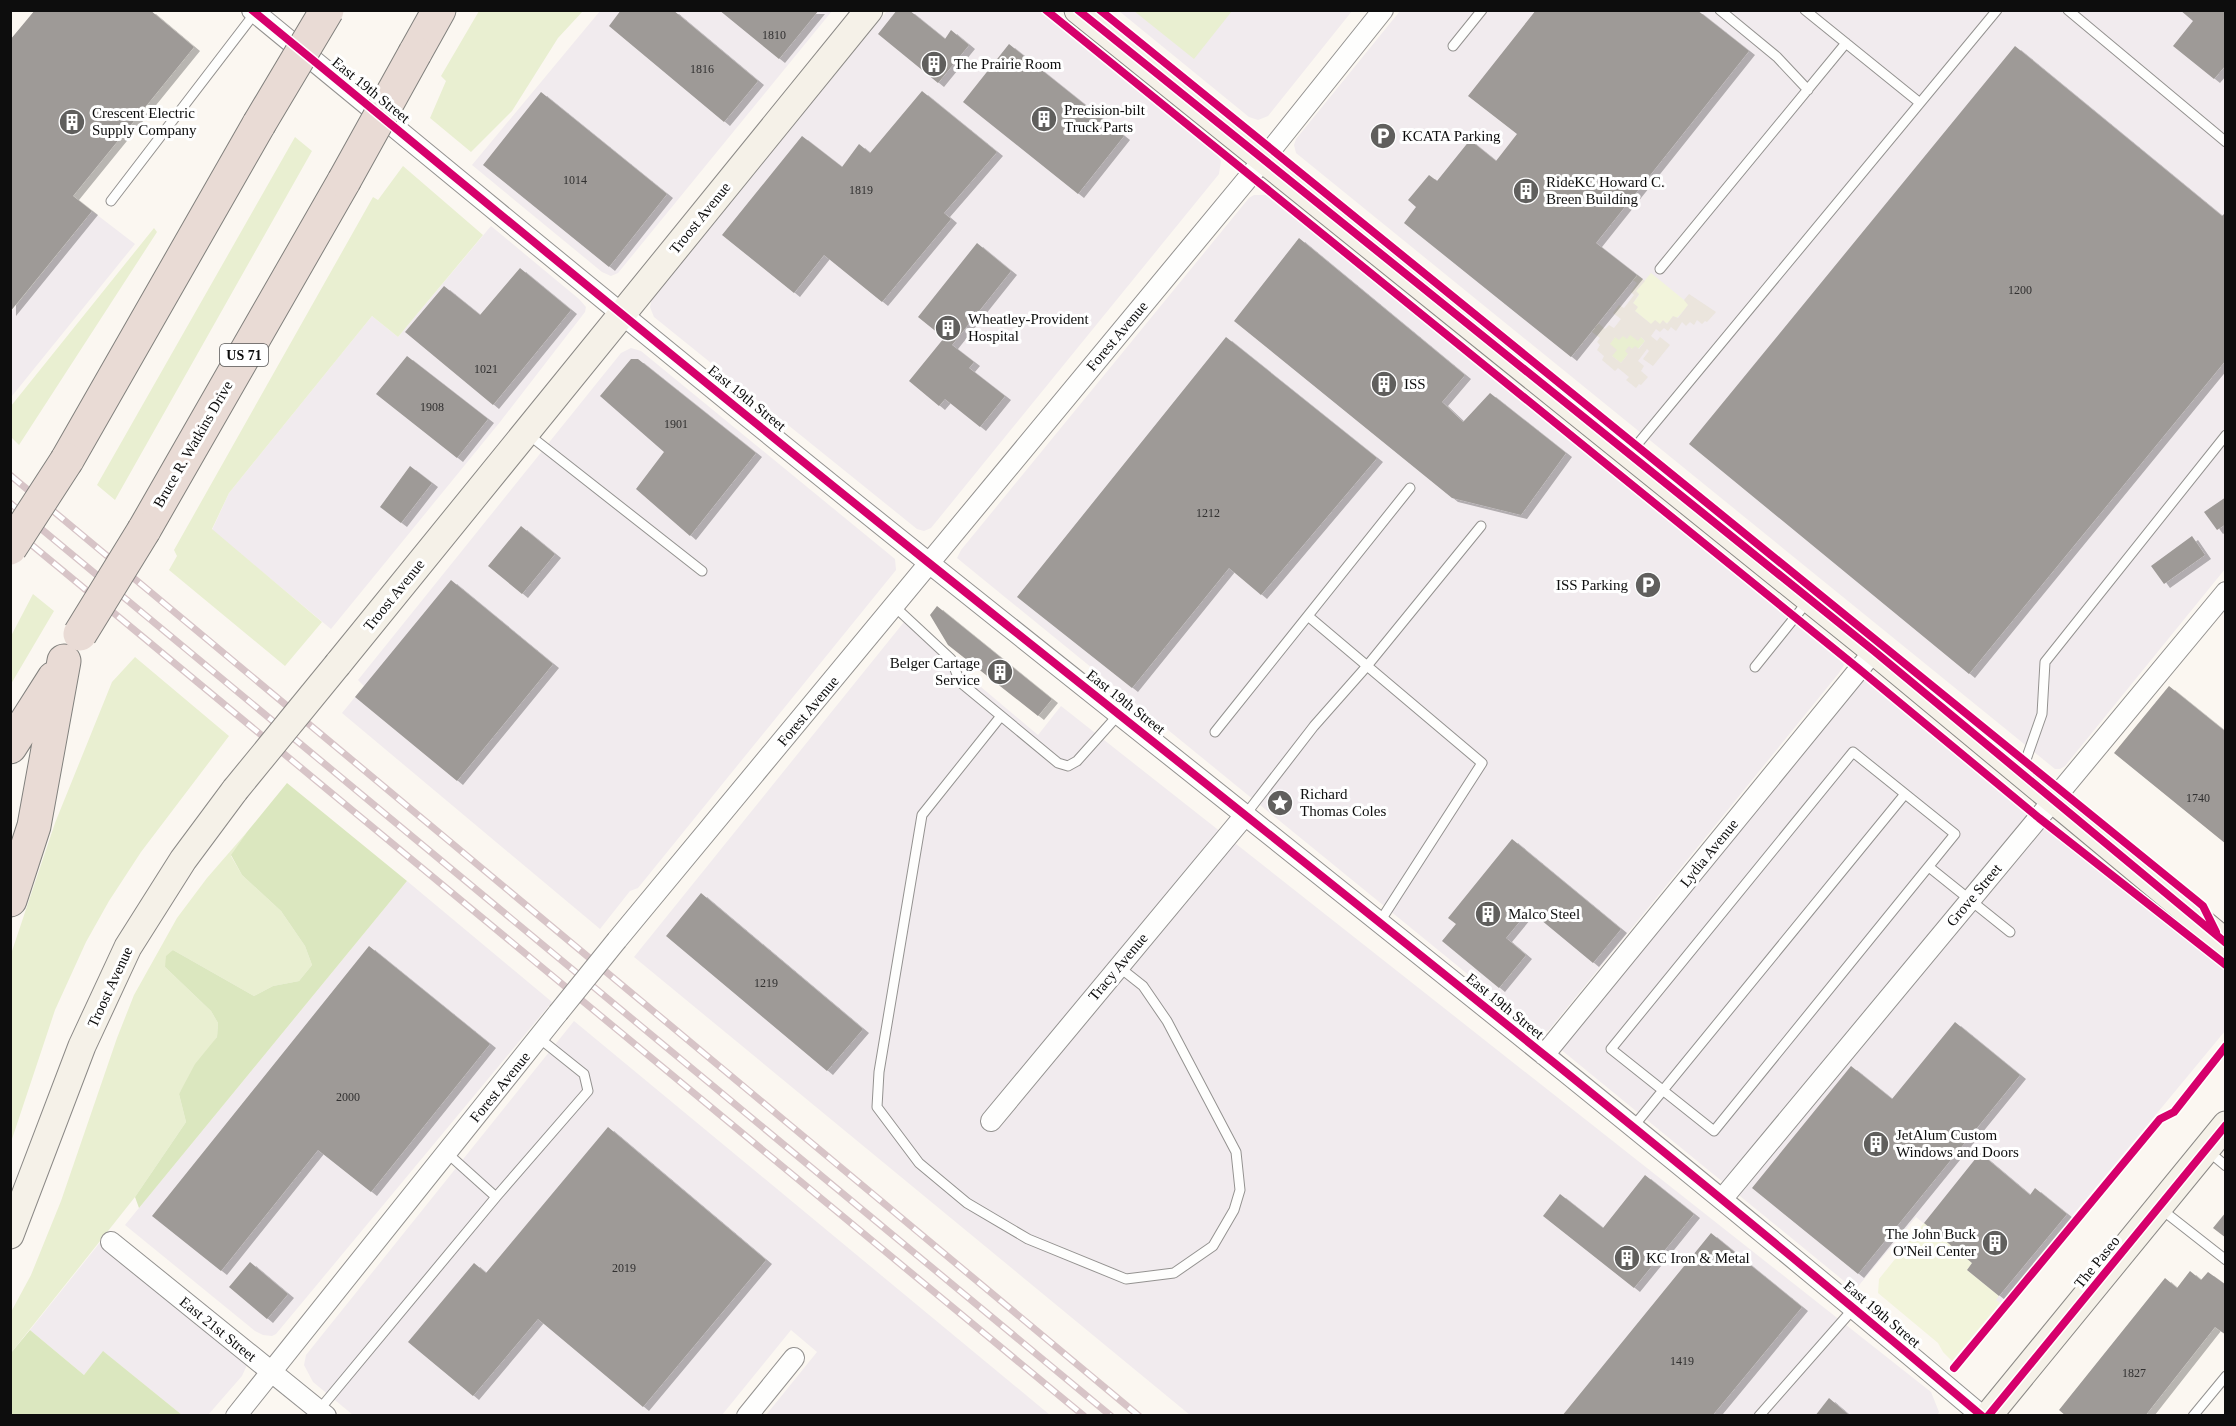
<svg xmlns="http://www.w3.org/2000/svg" width="2236" height="1426" viewBox="0 0 2236 1426" font-family="Georgia,serif">
<style>
.industrial{fill:#f1ebee}
.green{fill:#e9efd1}
.forest{fill:#dbe7bf}
.pitch{fill:#f2f4db}
.plaza{fill:#ebe5dd;fill-rule:evenodd}
.building{fill:#9e9a97;filter:url(#shadow)}
.lines{fill:none;stroke-linecap:round;stroke-linejoin:round}
.service-casing{stroke:#949290;stroke-width:11}
.minor-casing{stroke:#949290;stroke-width:22}
.secondary-casing{stroke:#8b8986;stroke-width:29}
.motorway-casing{stroke:#81807d;stroke-width:35}
.service{stroke:#fefefd;stroke-width:9}
.minor{stroke:#fefefd;stroke-width:20}
.secondary{stroke:#f5f1e8;stroke-width:27}
.motorway{stroke:#e9dbd5;stroke-width:33}
.rail-casing{stroke:#d7c4c7;stroke-width:7}
.rail{stroke:#fff;stroke-width:4.5;stroke-dasharray:14;stroke-linecap:butt}
.minor-bridge-casing{stroke:#949290;stroke-width:22;stroke-linecap:butt}
.secondary-bridge-casing{stroke:#8b8986;stroke-width:29;stroke-linecap:butt}
.motorway-bridge-casing{stroke:#81807d;stroke-width:35;stroke-linecap:butt}
.minor-bridge{stroke:#fefefd;stroke-width:20}
.secondary-bridge{stroke:#f5f1e8;stroke-width:27}
.motorway-bridge{stroke:#e9dbd5;stroke-width:33}
.cycleway-casing{stroke:#fff;stroke-width:11}
.cycleway{stroke:#d6006c;stroke-width:8}
.labels{text-anchor:middle;stroke-width:6;stroke-linejoin:round;paint-order:stroke}
.number-label{font-size:12px;fill:#313030}
.shield{fill:#fff;stroke:#565656;stroke-width:1.5}
.shield-label{font-size:14px;font-weight:bold;fill:#0d0d0d}
.poi-label{font-size:15px;fill:#0d0d0d;stroke:#fff;text-anchor:start}
.street-label{font-size:15px;fill:#0d0d0d;stroke:#fff}
</style>
<defs>
<filter id="shadow"><feDropShadow dx="6" dy="4" stdDeviation="0" flood-color="#0004"/></filter>
</defs>
<rect width="100%" height="100%" fill="#fbf7f1"/>
<path class="industrial" d="M600,11H832L618,273L611,276L602,272L472,165Z
M887,11H1041L1215,151L1221,161L1219,174L931,528L924,531L917,529L654,317L650,307L652,299Z
M1119,11H1352L1268,116L1258,120L1249,117Z
M1400,11H2225V569L2065,766L2060,769H2055L1296,153L1294,145L1296,139Z
M1254,195H1267L1273,199L1842,661L1844,665L1839,673L1549,1030L1544,1032L1535,1029L957,558L961,550L1249,198Z
M92,211L135,244L12,396L10,395L11,312Z
M491,226L579,299L586,307L585,312L500,422L331,629L212,530L229,493L372,316L398,337Z
M631,348L641,351L895,559L896,570L638,888L630,891L600,929L342,713L364,686L358,680L621,353Z
M904,622L1038,735L1061,706L1931,1392L1939,1412L1937,1416L1190,1415L634,957Z
M1861,679L1871,683L2225,971V1031L2000,1303L1995,1300L1998,1296L1967,1270L1972,1263L1916,1217L1855,1290L1559,1048Z
M407,881L552,1002L276,1334L272,1336L263,1335L255,1331L125,1225Z
M574,1021L1050,1415H766L817,1352L791,1330L722,1415H353L313,1382L304,1365L306,1355Z
M102,1240L246,1362L247,1365L242,1376L208,1415H182L104,1352L84,1375L30,1330Z"/>
<path class="green" d="M479,11H583L558,38L512,111L471,152L430,118L446,81L441,76Z
M1134,11H1232L1194,59Z
M295,137L312,151L115,500L97,485Z
M403,166L483,235L398,337L372,316L229,493L212,529L322,622L285,666L169,570L177,556L174,550L373,197L378,200Z
M154,228L157,232L19,445L11,437V406Z
M1630,335L1641,337L1645,341L1638,349H1632L1629,347L1628,354L1621,363L1612,356L1609,344L1615,337Z
M33,594L54,611L11,684V636Z
M135,657L229,736L141,852L109,901L86,942L55,1010L11,1142V954L55,823L112,682Z
M247,832L231,856L242,875L281,911L305,946L312,965L299,981L273,986L254,996L173,950L165,967L211,1011L218,1023L217,1037L179,1094L186,1122L135,1197L11,1353V1312L31,1275L61,1201L117,1038L134,995L177,918L207,878Z"/>
<path class="forest" d="M287,783L407,881L139,1208L135,1197L186,1122L179,1094L195,1064L217,1037L218,1023L211,1011L165,967L166,956L173,950L254,996L273,986L299,981L312,965L305,946L281,911L242,875L231,855L247,832Z
M30,1330L84,1375L103,1351L182,1415H11V1353Z"/>
<path class="pitch" d="M1651,273L1689,304C1676,321 1673,323 1652,325L1635,311L1633,303L1639,295L1636,291Z
M1924,1223L1972,1263L1967,1270L1999,1296L1996,1300L2000,1303L1952,1361L1943,1352L1938,1343L1878,1293L1879,1279Z"/>
<path class="plaza" d="M1637,275L1645,281L1636,291L1639,294L1633,303L1638,307L1635,311L1651,324L1655,320L1660,324L1663,320L1667,324L1673,316L1678,318L1688,305L1684,300L1689,294L1716,312L1707,322L1705,321L1702,324L1697,320L1694,325L1690,322L1686,326L1682,322L1676,331L1671,327L1668,331L1664,328L1660,332L1656,329L1651,336L1657,341L1660,337L1670,345L1653,366L1643,359L1649,351L1647,349L1638,361L1644,366L1641,371L1648,377L1641,385L1639,384L1636,388L1626,380L1629,377L1618,368L1615,371L1602,360L1604,356L1597,350L1600,345L1597,342L1600,338L1592,332L1598,323L1605,329L1609,325L1614,328L1621,319L1613,313L1619,305L1624,308L1634,295L1631,292L1637,283L1633,280ZM1630,335L1638,341L1641,337L1645,341L1639,349L1635,346L1632,349L1629,346L1625,351L1628,354L1621,363L1612,356L1617,350L1610,344L1615,337L1619,340L1623,336L1627,339Z"/>
<path class="building" d="M35,10H150L194,47L73,196L92,211L10,312V40Z
M621,10H673L758,81L724,122L609,26Z
M719,10H819L779,59Z
M897,10H909L945,39L951,30L969,45L938,83L878,34Z
M1536,10H1697L1749,51L1596,243L1637,275L1571,357L1404,223L1416,207L1408,200L1429,175L1437,181L1470,140L1496,161L1517,134L1468,96Z
M2180,10H2226V65L2214,79L2173,46L2193,21Z
M1009,44L1124,136L1078,194L963,102Z
M2015,46L2222,216L2226,212V360L1969,674L1689,444Z
M922,91L997,152L944,213L951,219L882,302L824,255L794,293L722,235L802,136L842,167L859,144L870,153Z
M541,92L667,194L609,267L483,165Z
M1299,238L1465,375L1442,402L1463,422L1490,393L1566,453L1521,515L1452,498L1234,321Z
M977,243L1011,271L952,345L974,362L969,368L1005,396L980,427L945,399L939,406L909,381L944,338L918,317Z
M520,268L571,310L493,405L405,332L444,286L480,315Z
M1226,337L1377,458L1261,595L1229,568L1132,688L1017,597Z
M407,356L488,419L457,458L376,394Z
M631,359H638L756,453L690,536L636,489L664,452L600,396Z
M410,466L432,483L401,523L380,507Z
M2226,497V524L2217,530L2204,512Z
M521,526L555,554L522,594L488,566Z
M2192,536L2205,555L2164,584L2151,566Z
M451,580L553,664L457,781L355,697Z
M937,606L1052,699L1038,716L948,645L930,615Z
M2169,686L2226,732V844L2114,753Z
M1512,839L1621,929L1593,963L1529,910L1506,938L1526,955L1499,988L1442,941L1456,924L1448,918Z
M701,893L863,1029L827,1071L666,936Z
M369,946L490,1044L371,1192L318,1150L221,1271L152,1216Z
M1955,1022L2020,1075L1858,1274L1752,1188L1851,1066L1892,1099Z
M608,1127L766,1260L643,1407L538,1319L473,1396L408,1342L474,1263L486,1273Z
M1980,1153L2030,1195L2035,1188L2067,1214L1999,1296L1967,1270L1972,1263L1924,1223Z
M1645,1175L1694,1214L1634,1288L1543,1216L1560,1194L1603,1228Z
M2226,1212V1238L2213,1228Z
M1711,1233L1802,1307L1712,1416H1562Z
M250,1262L288,1294L267,1319L229,1287Z
M2190,1271L2201,1280L2208,1272L2226,1285V1335L2215,1327L2145,1416H2066L2059,1410L2165,1278L2177,1288Z
M1829,1398L1850,1416H1815Z"/>
<g class="lines">
<g class="service-casing">
<path id="service" d="M1720,10L1777,57L1808,90
M1805,10L1920,103
M2068,10L2226,142
M1453,46L1482,10
M111,201L255,13
M1660,269L1846,43
M529,435L702,571
M1631,452L1997,10
M894,606L951,659L960,682L1058,763L1068,766L1077,761L1119,714
M1308,616L1482,763L1379,923
M1755,667L1808,601
M1001,716L922,815L879,1072L877,1107L919,1163L967,1203L1028,1239L1126,1279L1174,1273L1213,1246L1234,1210L1240,1190L1236,1152L1167,1021L1143,986L1119,967
M1215,732L1410,488
M1853,752L1955,834L1714,1131L1611,1049Z
M2022,771L2042,714L2045,662L2226,435
M1246,814L1314,726L1367,666L1481,526
M1929,867L2010,932
M1633,1127L1905,794
M2208,1151L2226,1166
M496,1197L588,1091L584,1074L539,1038
M2161,1209L2226,1260
M319,1410L496,1197L447,1153
M1759,1416L1854,1308
M2193,1416L2226,1376"/>
</g>
<g class="minor-casing">
<path id="minor" d="M252,10C477,195 701,381 929,563C1282,845 1637,1124 1982,1416
M617,940L1263,160L1383,10
M1544,1055L1874,651
M991,1121L1246,814
M1723,1198L2226,592
M111,1242L326,1416
M236,1416L558,1013
M747,1416L794,1358"/>
</g>
<g class="secondary-casing">
<path id="secondary" d="M1078,10L1874,651L2226,943
M338,664L869,10
M10,1235L82,1046L128,947L183,860L235,790
M1988,1416L2226,1125"/>
</g>
<g class="motorway-casing">
<path id="motorway" d="M415,53L439,10
M67,460L259,124
M144,530L344,181
M10,747L54,678
M10,900L34,826L64,661"/>
</g>
<use href="#service" class="service"/>
<use href="#minor" class="minor"/>
<use href="#secondary" class="secondary"/>
<use href="#motorway" class="motorway"/>
<g class="rail-casing">
<path id="rail" d="M10,475L1139,1416
M10,503L1111,1416
M10,527L1084,1416"/>
</g>
<use href="#rail" class="rail"/>
<g class="minor-bridge-casing">
<path id="minor-bridge" d="M558,1013L617,940"/>
</g>
<g class="secondary-bridge-casing">
<path id="secondary-bridge" d="M235,790L338,664"/>
</g>
<g class="motorway-bridge-casing">
<path id="motorway-bridge" d="M259,124L327,10
M344,181L415,53
M10,548L67,460
M80,634L144,530"/>
</g>
<use href="#minor-bridge" class="minor-bridge"/>
<use href="#secondary-bridge" class="secondary-bridge"/>
<use href="#motorway-bridge" class="motorway-bridge"/>
<g class="cycleway-casing">
<path id="cycleway" d="M252,10C477,195 701,381 929,563C1282,845 1637,1124 1982,1416
M1046,10L1859,669L2039,818L2226,965
M1078,10L1874,651L2226,943
M1100,10L2197,901L2203,906L2216,932
M1954,1368L2160,1119L2174,1112L2226,1046
M1988,1416L2226,1125"/>
</g>
<use href="#cycleway" class="cycleway"/>
</g>
<defs>
<g id="building-disc" transform="scale(1.35)"><circle r="9.5" fill="#605f5d" stroke="#fff"/><path d="M-4-6H4V6H1V3H-1V6H-4ZM-2.5-4.3h1.7v1.8h-1.7ZM.8-4.3h1.7v1.8H.8ZM-2.5-1h1.7V.8h-1.7ZM.8-1h1.7V.8H.8Z" fill="#fff"/></g>
<g id="parking-disc" transform="scale(1.35)"><circle r="9.5" fill="#605f5d" stroke="#fff"/><path d="M-3.5-5.5H1a3.5 3.5 0 0 1 0 7H-1V5.5H-3.5ZM-1-3.4V-.6H.8a1.4 1.4 0 0 0 0-2.8Z" fill="#fff"/></g>
<g id="sight-disc" transform="scale(1.35)"><circle r="9.5" fill="#605f5d" stroke="#fff"/><path d="M0-6L1.8-2.2L6-1.7L2.9 1.2L3.7 5.4L0 3.3L-3.7 5.4L-2.9 1.2L-6-1.7L-1.8-2.2Z" fill="#fff"/></g>
</defs>
<g fill-rule="evenodd">
<use href="#building-disc" x="934" y="64"/>
<use href="#building-disc" x="1044" y="119"/>
<use href="#building-disc" x="72" y="122"/>
<use href="#parking-disc" x="1383" y="136"/>
<use href="#building-disc" x="1526" y="191"/>
<use href="#building-disc" x="948" y="328"/>
<use href="#building-disc" x="1384" y="384"/>
<use href="#parking-disc" x="1648" y="585"/>
<use href="#building-disc" x="1000" y="672"/>
<use href="#sight-disc" x="1280" y="803"/>
<use href="#building-disc" x="1488" y="914"/>
<use href="#building-disc" x="1876" y="1144"/>
<use href="#building-disc" x="1995" y="1243"/>
<use href="#building-disc" x="1627" y="1258"/>
</g>
<g class="labels">
<g class="number-label">
<text x="774" y="39">1810</text>
<text x="702" y="73">1816</text>
<text x="575" y="184">1014</text>
<text x="861" y="194">1819</text>
<text x="2020" y="294">1200</text>
<text x="486" y="373">1021</text>
<text x="432" y="411">1908</text>
<text x="676" y="428">1901</text>
<text x="1208" y="517">1212</text>
<text x="2198" y="802">1740</text>
<text x="766" y="987">1219</text>
<text x="348" y="1101">2000</text>
<text x="624" y="1272">2019</text>
<text x="1682" y="1365">1419</text>
<text x="2134" y="1377">1827</text>
</g>
<rect class="shield" x="220" y="344" width="48" height="22" rx="4.5"/>
<g class="shield-label">
<text x="244" y="360">US 71</text>
</g>
<g class="poi-label">
<text x="954" y="69">The Prairie Room</text>
<text x="1064" y="115">Precision-bilt<tspan x="1064" dy="17">Truck Parts</tspan></text>
<text x="92" y="118">Crescent Electric<tspan x="92" dy="17">Supply Company</tspan></text>
<text x="1402" y="141">KCATA Parking</text>
<text x="1546" y="187">RideKC Howard C.<tspan x="1546" dy="17">Breen Building</tspan></text>
<text x="968" y="324">Wheatley-Provident<tspan x="968" dy="17">Hospital</tspan></text>
<text x="1404" y="389">ISS</text>
<text x="1628" y="590" text-anchor="end">ISS Parking</text>
<text x="980" y="668" text-anchor="end">Belger Cartage<tspan x="980" dy="17">Service</tspan></text>
<text x="1300" y="799">Richard<tspan x="1300" dy="17">Thomas Coles</tspan></text>
<text x="1508" y="919">Malco Steel</text>
<text x="1896" y="1140">JetAlum Custom<tspan x="1896" dy="17">Windows and Doors</tspan></text>
<text x="1976" y="1239" text-anchor="end">The John Buck<tspan x="1976" dy="17">O'Neil Center</tspan></text>
<text x="1646" y="1263">KC Iron &amp; Metal</text>
</g>
<g class="street-label">
<text transform="translate(371 90) rotate(39)" y="5">East 19th Street</text>
<text transform="translate(700 218) rotate(-51)" y="5">Troost Avenue</text>
<text transform="translate(1117 336) rotate(-50)" y="5">Forest Avenue</text>
<text transform="translate(747 398) rotate(39)" y="5">East 19th Street</text>
<text transform="translate(193 444) rotate(-60)" y="5">Bruce R. Watkins Drive</text>
<text transform="translate(394 595) rotate(-51)" y="5">Troost Avenue</text>
<text transform="translate(1126 702) rotate(38)" y="5">East 19th Street</text>
<text transform="translate(808 711) rotate(-50)" y="5">Forest Avenue</text>
<text transform="translate(1709 853) rotate(-51)" y="5">Lydia Avenue</text>
<text transform="translate(1974 895) rotate(-50)" y="5">Grove Street</text>
<text transform="translate(1118 967) rotate(-50)" y="5">Tracy Avenue</text>
<text transform="translate(110 987) rotate(-65)" y="5">Troost Avenue</text>
<text transform="translate(1505 1006) rotate(39)" y="5">East 19th Street</text>
<text transform="translate(500 1087) rotate(-51)" y="5">Forest Avenue</text>
<text transform="translate(2097 1262) rotate(-51)" y="5">The Paseo</text>
<text transform="translate(1882 1314) rotate(40)" y="5">East 19th Street</text>
<text transform="translate(218 1329) rotate(39)" y="5">East 21st Street</text>
</g>
</g>
<rect width="2236" height="1426" fill="none" stroke="#0d0d0d" stroke-width="24"/>
</svg>
